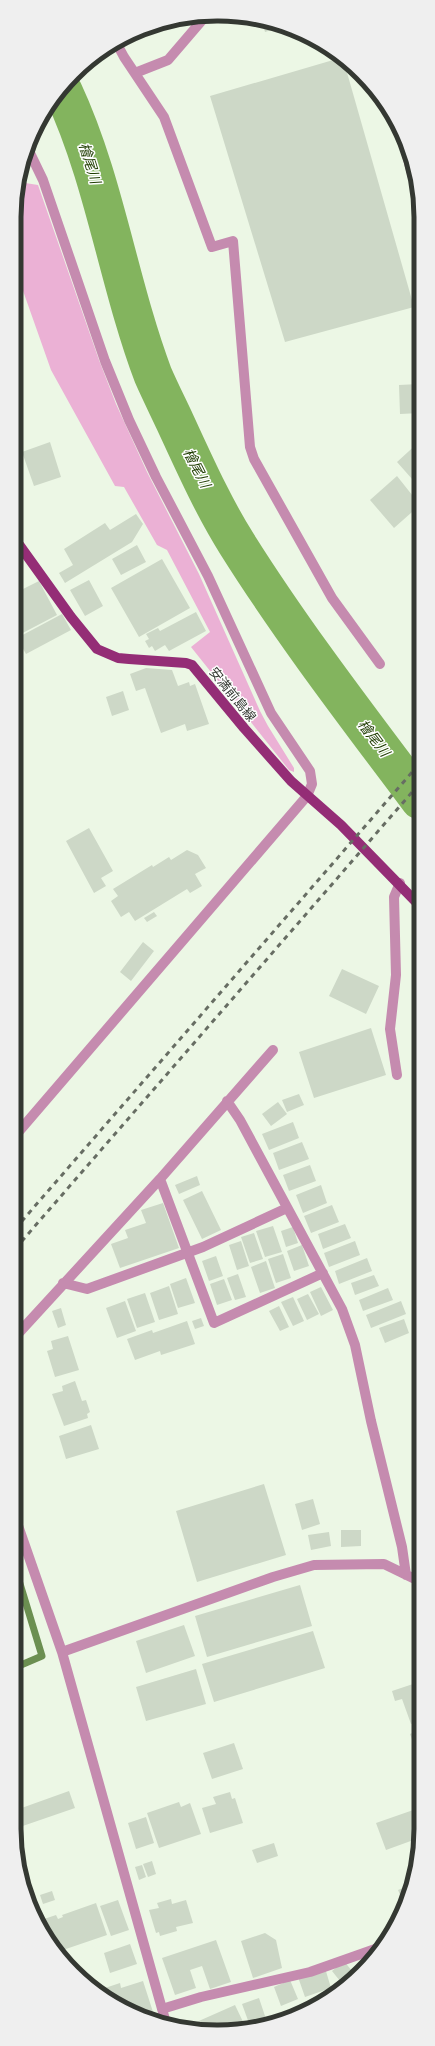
<svg xmlns="http://www.w3.org/2000/svg" width="435" height="2046" viewBox="0 0 435 2046" font-family="'Space Grotesk','Noto Sans JP',sans-serif">
<style>
.green{fill:#ebb1d5}
.lines{fill:none;stroke-linecap:round;stroke-linejoin:round}
.stream{stroke:#6b8f51;stroke-width:7}
.river{stroke:#83b45e;stroke-width:39}
.building{fill:#cdd8c7}
.minor{stroke:#c58baf;stroke-width:10}
.major{stroke:#942d76;stroke-width:10}
.rail{stroke:#676d63;stroke-width:3;stroke-dasharray:5 5;stroke-linecap:butt}
.labels{text-anchor:middle;stroke-width:3;stroke-linejoin:round;paint-order:stroke}
.street-label{font-size:13px;fill:#343832;stroke:#fff}
.water-label{font-size:14px;font-style:italic;fill:#1e3c00;stroke:#fff}
.rim{fill:none;stroke:#343832;stroke-width:5}
</style>
<rect width="100%" height="100%" fill="#ecf7e5"/>
<path class="green" d="M19,182L38,185L99,360L116,404L147,472L199,574L260,711L268,726L294,768V772L289,770L191,647L210,632L167,550L157,545L124,487L115,486L51,370L16,271V191Z"/>
<g class="lines">
<path class="stream" d="M14,1668L42,1656L14,1564"/>
<path class="river" d="M63,91C105,181 118,282 153,375C160,391 168,407 175,422C194,463 213,506 237,544C293,633 357,716 420,800"/>
</g>
<path class="building" d="M262,21L275,25L281,27L265,32Z
M294,31L307,35L309,36L296,40Z
M340,58L344,62L414,307L285,342L210,96Z
M419,384L420,413L400,414L399,385Z
M420,441V488L397,462Z
M50,442L61,477L34,486L22,452Z
M397,476L420,505L394,528L370,500Z
M136,514L143,524L132,542L65,583L59,573L73,565L64,549L105,523L110,530Z
M137,545L146,562L121,575L112,559Z
M162,559L190,608L139,637L111,588Z
M89,580L103,606L85,616L70,590Z
M39,581L57,615L15,637V593Z
M196,612L206,631L169,651L165,645L155,651L152,646L149,648L145,641L149,639L146,634L158,628L160,631Z
M62,614L71,630L26,654L17,638Z
M146,668L172,670L178,686L189,682L190,686L195,684L209,724L187,731L185,724L161,733L145,688L136,691L130,674Z
M123,691L129,710L112,716L106,697Z
M89,828L113,871L101,878L106,886L94,893L66,841Z
M187,850L198,855L206,868L195,874L202,886L190,893L187,889L135,921L129,912L121,917L111,901L118,896L113,889L152,865L153,867L169,857L171,860Z
M154,912L157,916L147,922L144,918Z
M143,942L154,951L131,981L120,972Z
M342,969L379,986L366,1014L329,996Z
M371,1028L386,1075L314,1098L299,1052Z
M299,1094L304,1105L287,1112L282,1100Z
M278,1102L287,1114L271,1126L262,1114Z
M293,1122L299,1138L269,1150L262,1134Z
M302,1142L309,1159L279,1170L273,1153Z
M310,1165L316,1181L289,1191L283,1175Z
M197,1176L200,1185L179,1194L175,1185Z
M321,1185L327,1203L303,1213L296,1195Z
M202,1191L221,1230L202,1239L183,1200Z
M163,1203L179,1248L120,1268L111,1244L128,1238L125,1230L146,1223L141,1210Z
M332,1205L339,1222L311,1233L304,1216Z
M345,1224L351,1238L323,1249L318,1234Z
M273,1226L282,1252L265,1257L256,1231Z
M293,1227L298,1243L286,1247L281,1231Z
M254,1233L263,1259L250,1263L241,1237Z
M241,1241L249,1266L237,1270L229,1245Z
M355,1241L360,1255L329,1267L324,1253Z
M302,1245L309,1266L294,1271L287,1251Z
M283,1254L291,1278L276,1283L268,1259Z
M216,1256L223,1276L209,1281L202,1261Z
M367,1258L372,1271L339,1284L335,1271Z
M266,1261L275,1288L260,1293L251,1267Z
M238,1274L246,1297L235,1300L227,1278Z
M374,1275L379,1286L355,1295L351,1283Z
M186,1278L195,1303L178,1308L170,1284Z
M224,1279L232,1300L217,1305L210,1284Z
M169,1286L178,1314L159,1320L150,1293Z
M321,1287L333,1310L321,1316L310,1292Z
M388,1288L393,1300L363,1311L359,1300Z
M145,1293L155,1322L137,1328L127,1299Z
M308,1294L319,1314L307,1320L297,1299Z
M293,1297L304,1321L293,1326L281,1302Z
M125,1301L136,1331L117,1338L106,1308Z
M401,1301L406,1314L371,1328L366,1315Z
M279,1306L289,1327L280,1331L269,1311Z
M61,1308L66,1325L58,1328L52,1311Z
M201,1318L204,1326L195,1329L192,1321Z
M404,1319L409,1333L385,1343L379,1328Z
M187,1321L195,1344L161,1355L160,1351L135,1360L127,1339L152,1330L153,1333Z
M68,1336L79,1370L55,1377L47,1351L53,1349L51,1341Z
M75,1381L82,1401L86,1400L90,1412L87,1414L88,1418L64,1426L52,1394L63,1391L62,1386Z
M91,1425L99,1449L66,1459L59,1436Z
M264,1484L286,1555L197,1582L176,1511Z
M313,1499L320,1524L302,1530L295,1504Z
M341,1530H361V1546L341,1547Z
M329,1532L331,1546L311,1550L308,1535Z
M300,1585L312,1626L207,1657L195,1616Z
M184,1625L195,1656L146,1673L136,1641Z
M313,1631L325,1668L214,1702L202,1664Z
M196,1669L206,1704L146,1721L136,1687Z
M419,1682V1722L411,1724L402,1699L395,1701L392,1691Z
M419,1730V1758L410,1734Z
M234,1743L243,1769L212,1779L203,1753Z
M69,1791L75,1808L14,1829V1819L18,1818L16,1810Z
M230,1792L232,1799L235,1798L243,1823L210,1833L202,1808L216,1804L213,1797Z
M179,1802L181,1807L190,1803L201,1834L159,1848L147,1813Z
M419,1808V1838L386,1850L376,1823Z
M146,1817L154,1843L136,1849L128,1823Z
M274,1843L278,1856L257,1863L252,1850Z
M152,1861L156,1874L148,1877L143,1864Z
M142,1865L146,1877L139,1880L135,1867Z
M26,1873L31,1886L26,1888L23,1874Z
M410,1885L404,1904L398,1890Z
M29,1891L34,1908H36L40,1922L29,1906L27,1892Z
M52,1891L55,1900L43,1904L40,1895Z
M171,1899L172,1904L186,1900L193,1923L176,1927L177,1931L160,1936L159,1932L156,1933L149,1910L159,1908L157,1903Z
M118,1900L129,1930L111,1936L100,1906Z
M96,1903L107,1935L60,1951L43,1927L41,1920L56,1915L58,1919L63,1917L62,1915Z
M265,1933L276,1940L282,1968L253,1978L241,1941Z
M216,1940L231,1982L210,1989L202,1966L190,1970L196,1988L175,1995L162,1958Z
M130,1944L137,1964L110,1973L104,1953Z
M344,1961L356,1976L352,1982L344,1986L332,1971Z
M325,1968L331,1988L305,1997L298,1977Z
M290,1980L298,1999L281,2006L274,1987Z
M143,1981L153,2012L139,2016L103,1992L102,1989L120,1983L121,1988Z
M259,1998L267,2022L250,2026L242,2004Z
M235,2005L245,2026L204,2032L195,2029L192,2024Z"/>
<g class="lines">
<path class="minor" d="M117,44L124,57L164,117L212,247L233,241L250,447L254,459L332,598L380,664
M135,73L168,60L204,18
M399,126L421,207
M397,1075L390,1029L396,975L394,897L400,883
M227,1101L240,1120L342,1309L355,1345L371,1421L402,1547L406,1575
M15,1136L307,796L312,784L310,771L271,713L208,576L156,477L129,420L105,361L43,180L29,151
M160,1179L214,1323L323,1273
M63,1283L87,1289L203,1247L287,1208
M15,1337L160,1179L273,1050
M14,1514L62,1652L166,2023
M62,1652L273,1577L314,1565L384,1564L419,1581
M162,2009L201,1997L310,1972L378,1948"/>
<path class="major" d="M15,539L71,617L97,649L118,658L129,659L186,663L192,665L244,728L291,781L341,825L420,906"/>
<path class="rail" d="M15,1229L420,763
M15,1249L420,783"/>
</g>
<g class="labels">
<g class="street-label">
<text transform="translate(233 694) rotate(51)" y="5">安満前島線</text>
</g>
<g class="water-label">
<text transform="translate(90 163) rotate(73)" y="5">檜尾川</text>
<text transform="translate(197 468) rotate(63)" y="5">檜尾川</text>
<text transform="translate(374 738) rotate(53)" y="5">檜尾川</text>
</g>
</g>
<path d="M0 0H435V2046H0ZM217 21H218A196 196 0 0 1 414 217V1829A196 196 0 0 1 218 2025H217A196 196 0 0 1 21 1829V217A196 196 0 0 1 217 21Z" fill="#efefef" fill-rule="evenodd"/>
<path class="rim" d="M217 21H218A196 196 0 0 1 414 217V1829A196 196 0 0 1 218 2025H217A196 196 0 0 1 21 1829V217A196 196 0 0 1 217 21Z"/>
</svg>
